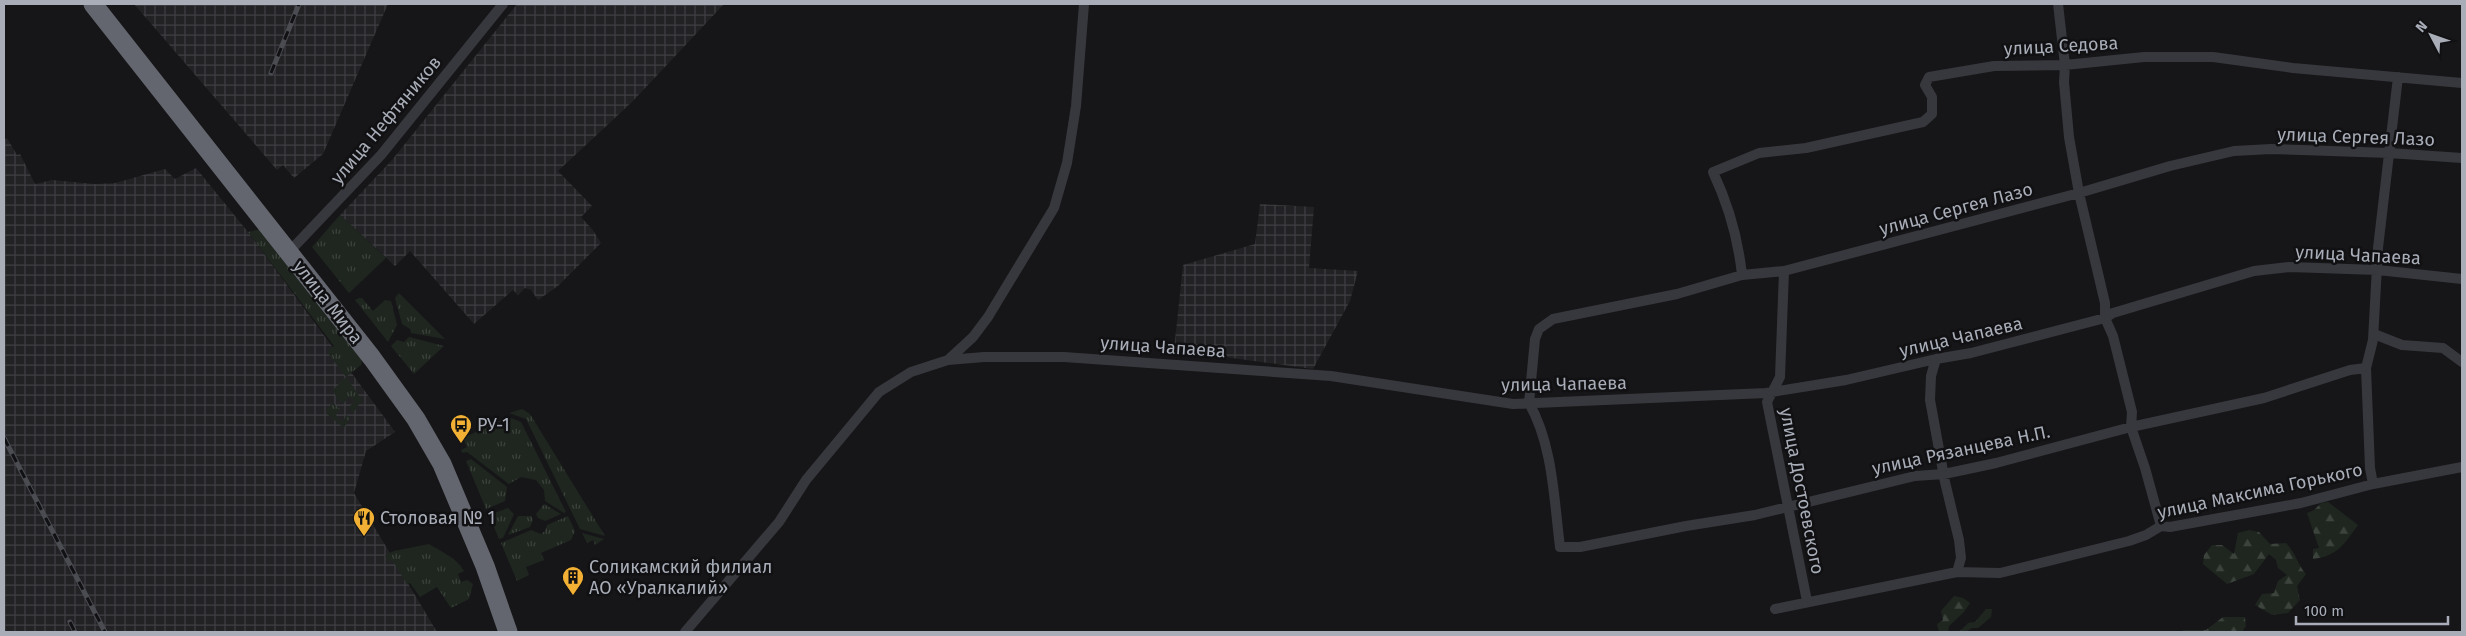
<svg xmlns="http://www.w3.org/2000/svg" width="2466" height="636" viewBox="0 0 2466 636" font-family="'Fira Sans',sans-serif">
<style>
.industrial{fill:url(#industrial-grid)}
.grass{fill:url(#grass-tufts)}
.forest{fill:url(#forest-firs)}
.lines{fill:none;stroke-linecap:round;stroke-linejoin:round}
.street{stroke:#37383d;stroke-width:10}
.highway{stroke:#63666e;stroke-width:19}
.rail-casing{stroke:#4a4c52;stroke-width:5}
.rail{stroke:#111113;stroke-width:3;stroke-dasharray:9;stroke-linecap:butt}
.labels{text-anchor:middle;stroke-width:5;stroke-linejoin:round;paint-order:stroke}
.street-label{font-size:18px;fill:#a8adb8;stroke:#111113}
.poi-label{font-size:18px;fill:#a8adb8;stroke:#111113;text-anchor:start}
</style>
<defs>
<pattern id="industrial-grid" width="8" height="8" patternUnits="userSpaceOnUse" patternTransform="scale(1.25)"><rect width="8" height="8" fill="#222225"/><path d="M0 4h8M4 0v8" fill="none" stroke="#3f3f43"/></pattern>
<pattern id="grass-tufts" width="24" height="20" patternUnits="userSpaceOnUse" patternTransform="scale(1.25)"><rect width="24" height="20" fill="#1e261f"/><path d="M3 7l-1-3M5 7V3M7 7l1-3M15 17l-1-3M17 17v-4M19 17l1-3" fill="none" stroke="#3c433d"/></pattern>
<pattern id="forest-firs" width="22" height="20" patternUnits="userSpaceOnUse" patternTransform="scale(1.25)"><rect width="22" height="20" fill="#1e261f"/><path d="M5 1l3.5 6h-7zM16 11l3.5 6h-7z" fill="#3c433d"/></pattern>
</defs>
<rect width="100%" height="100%" fill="#161618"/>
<path class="industrial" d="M134,4H388L323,154L294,178L283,165L277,170Z
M517,4H724L632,102L558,171L592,206L581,217L592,229L601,243L558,286L538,300L531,290L525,288L518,295L513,290L474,324L410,251L395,266L340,215L392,160Z
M7,138L17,155L20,154L35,184L52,180L95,184L115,183L165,169L175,179L196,168L248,232L395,432L366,451L354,493L437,632H4V140Z
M1260,204L1314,207L1309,268L1358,271L1350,301L1313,369L1174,350L1183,265L1255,244Z"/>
<path class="grass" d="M340,215L386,258L349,293L312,247Z
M261,229L362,360L361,365L346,377L362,400L353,413L349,407L354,402L353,399L348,397L344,403L337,399L333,390L346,377L327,352L334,346L248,232Z
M399,293L445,339L411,333L410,329L402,324L395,298Z
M359,298H362L373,311L385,300L391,301L397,325L388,342L355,300Z
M409,337L444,346L414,374L391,346L397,340L404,342Z
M333,403L340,409L336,415L339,421L344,420L346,415L350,417L344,428L327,414V408Z
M522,409L530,414L605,536L580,529L526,419L509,413Z
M508,417L521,422L566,512L564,513L545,501L544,490L536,480L521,477L509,484L467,452L462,453L461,450L467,447L463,438Z
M471,459L507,487L505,501L486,509L466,461Z
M544,504L561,514L545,521L538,518L536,514Z
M508,508L514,514L503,538L499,539L489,515Z
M518,516H531L533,520L530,527L508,535Z
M568,516L575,531L571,540L541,553L544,560L526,567L529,575L517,581L501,543L531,530L541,534L545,531L547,525Z
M582,533L604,539L595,545L593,540L587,543Z
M429,544C442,552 457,558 464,571L458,574L461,582L467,580L473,584L469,599L451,608L437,587L420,597L410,583L407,584L392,560L389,562L385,555L394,551Z"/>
<path class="forest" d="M2328,502L2358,525C2344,544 2338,556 2313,559V549L2319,548L2307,513L2314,510L2321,503Z
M2249,530L2259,532L2270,544L2286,543C2296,553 2297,564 2306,574L2297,586L2300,600L2288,613L2272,615L2255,605L2262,594L2274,593L2278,581L2287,575L2278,568L2276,560L2269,554L2254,574L2227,584L2203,564L2204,555L2212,545H2222L2234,554L2238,533Z
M1954,596L1963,598L1970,603L1964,612L1949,626L1948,632H1939L1937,624L1943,620L1941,611Z
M1986,609H1992L1991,617L1978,628H1972L1966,632H1959L1968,623L1975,622Z
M2223,617H2245L2246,626L2242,632H2180L2184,630H2206Z"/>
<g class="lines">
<path class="street" d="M2058,4L2065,65L2064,82L2069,137L2079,193L2105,303V318L2113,336L2132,412L2131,427L2145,468L2161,526
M289,252L381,155L503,4
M1784,271L1780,377L1767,402L1807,601
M1742,275C1738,237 1729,206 1713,172L1759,153L1806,148L1923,122L1932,114V97L1925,85L1929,77L1994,66L2065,65L2144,57H2213L2293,68L2462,83
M2374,334L2402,345L2443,348L2462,362
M1936,359L1931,376L1930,400L1945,482L1959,540L1961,558L1957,572
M948,360L973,337L988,317L1054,208L1067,163L1076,106L1084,4
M1529,403L1535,339L1539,329L1553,319L1677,294L1742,275L1784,271L2079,193L2170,166L2234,151L2271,149L2389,153L2462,158
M1529,403C1553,445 1554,500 1560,547H1580L1686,526L1755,515L1915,476L1944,474L1996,463L2131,427L2264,398L2350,370L2366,368
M2373,484L2370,468L2366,368L2373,340L2378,248L2398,77
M1775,609L1957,572L2000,573L2129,541L2146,535L2161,526L2170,527L2301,503L2373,484L2462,467
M685,632L779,522L806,480L879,392L911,372L948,360L984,357H1064L1331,376L1513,404L1766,393L1846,380L1936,359L1971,353L2105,318L2113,313L2254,271L2289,267L2378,270L2462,279"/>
<path class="highway" d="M93,4L372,358L416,419L442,464L485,566L508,632"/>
<g class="rail-casing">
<path id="rail" d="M271,73L299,4
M4,438L105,632
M70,622L75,632"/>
</g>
<use href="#rail" class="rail"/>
</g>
<defs>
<g id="bus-pin" transform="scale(1.125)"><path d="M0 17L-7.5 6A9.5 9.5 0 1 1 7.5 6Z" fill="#f2b134" stroke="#111113"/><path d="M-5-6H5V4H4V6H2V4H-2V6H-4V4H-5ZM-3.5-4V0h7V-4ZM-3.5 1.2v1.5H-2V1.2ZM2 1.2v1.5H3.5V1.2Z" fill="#111"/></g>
<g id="restaurant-pin" transform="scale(1.125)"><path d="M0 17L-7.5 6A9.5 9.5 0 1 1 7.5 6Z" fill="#f2b134" stroke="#111113"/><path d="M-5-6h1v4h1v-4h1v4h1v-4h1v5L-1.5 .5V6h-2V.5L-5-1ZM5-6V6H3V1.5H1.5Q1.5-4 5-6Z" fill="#111"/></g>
<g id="building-pin" transform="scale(1.125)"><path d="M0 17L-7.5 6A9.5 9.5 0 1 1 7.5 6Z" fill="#f2b134" stroke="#111113"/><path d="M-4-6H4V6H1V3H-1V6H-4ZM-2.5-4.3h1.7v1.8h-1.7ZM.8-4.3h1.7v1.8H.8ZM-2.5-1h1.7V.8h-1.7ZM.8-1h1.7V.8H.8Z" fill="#111"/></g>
</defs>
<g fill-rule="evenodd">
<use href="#bus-pin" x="461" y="425"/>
<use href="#restaurant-pin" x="364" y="518"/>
<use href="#building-pin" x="573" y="577"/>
</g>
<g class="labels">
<g class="street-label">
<text transform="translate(2061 46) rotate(-3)" y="6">улица Седова</text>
<text transform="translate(386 120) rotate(-50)" y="6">улица Нефтяников</text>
<text transform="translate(2356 137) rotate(2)" y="6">улица Сергея Лазо</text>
<text transform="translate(1956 209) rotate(-15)" y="6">улица Сергея Лазо</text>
<text transform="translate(2358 255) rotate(3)" y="6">улица Чапаева</text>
<text transform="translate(328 302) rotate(52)" y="6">улица Мира</text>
<text transform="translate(1961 337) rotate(-13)" y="6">улица Чапаева</text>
<text transform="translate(1163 347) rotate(4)" y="6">улица Чапаева</text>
<text transform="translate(1564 384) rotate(-1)" y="6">улица Чапаева</text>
<text transform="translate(1961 450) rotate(-12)" y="6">улица Рязанцева Н.П.</text>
<text transform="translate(1802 491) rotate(79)" y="6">улица Достоевского</text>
<text transform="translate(2260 491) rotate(-12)" y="6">улица Максима Горького</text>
</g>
<g class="poi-label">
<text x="477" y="431">РУ-1</text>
<text x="380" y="524">Столовая № 1</text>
<text x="589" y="573">Соликамский филиал<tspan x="589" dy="21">АО «Уралкалий»</tspan></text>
</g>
</g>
<rect width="2466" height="636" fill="none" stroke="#a8adb8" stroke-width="10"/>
<g transform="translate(2431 35) rotate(311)" stroke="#111113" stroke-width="4" paint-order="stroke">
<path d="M0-4L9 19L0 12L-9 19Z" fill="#a8adb8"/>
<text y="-8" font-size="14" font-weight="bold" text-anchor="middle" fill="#a8adb8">N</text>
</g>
<path d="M2296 616v8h152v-8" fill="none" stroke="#a8adb8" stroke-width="2.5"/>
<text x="2304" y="616" font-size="15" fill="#a8adb8" stroke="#111113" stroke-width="4" paint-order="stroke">100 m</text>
</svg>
